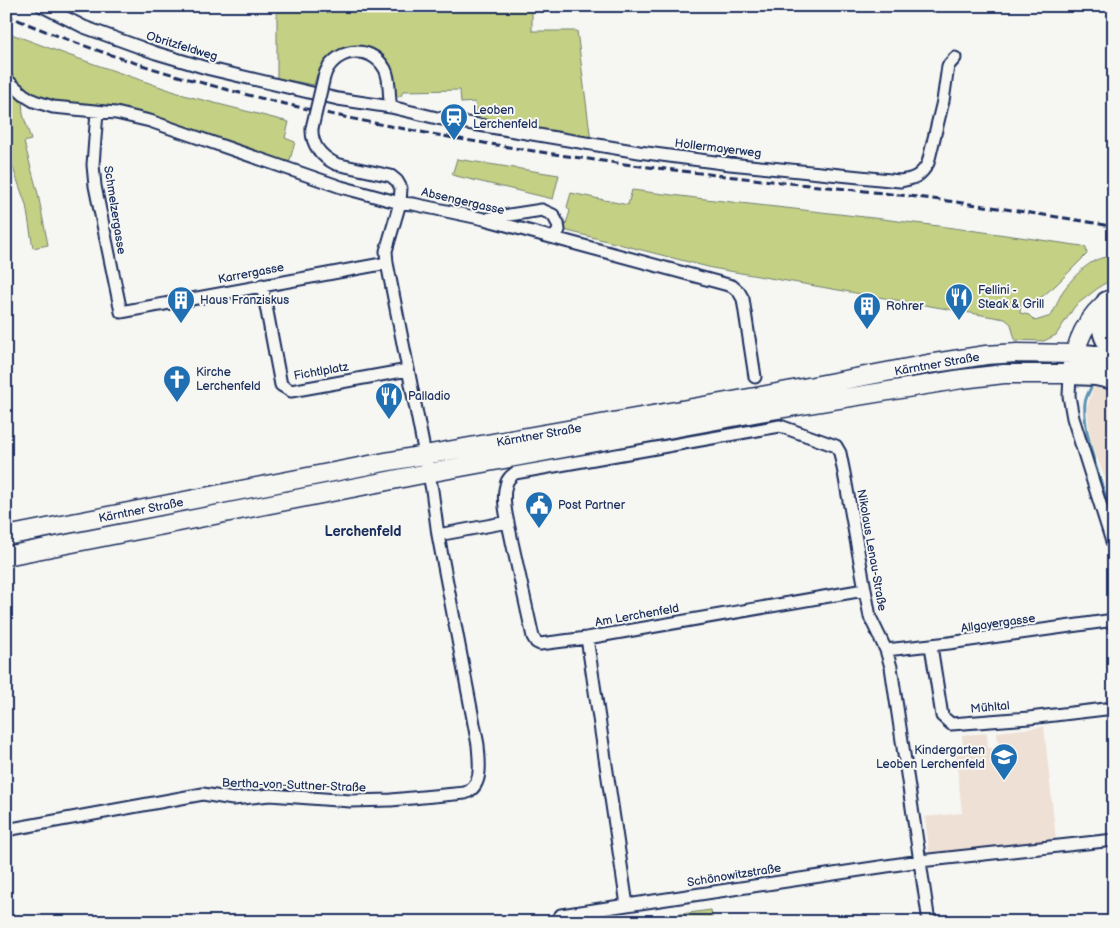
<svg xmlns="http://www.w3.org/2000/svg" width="1120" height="928" viewBox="0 0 1120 928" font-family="'Balsamiq Sans',sans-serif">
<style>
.built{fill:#efe0d5}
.green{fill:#c4d084;stroke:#708071}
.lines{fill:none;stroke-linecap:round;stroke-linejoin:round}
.stream{stroke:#5d92b1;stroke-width:3}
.street-casing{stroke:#1b2f5e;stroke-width:15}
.primary-casing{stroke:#1b2f5e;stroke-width:21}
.highway-casing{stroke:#1b2f5e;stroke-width:24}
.street{stroke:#f6f6f2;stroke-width:11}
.primary{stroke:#f6f6f2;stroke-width:18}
.highway{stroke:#f6f6f2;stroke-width:20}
.rail{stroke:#1b2f5e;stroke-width:3;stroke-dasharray:8 4;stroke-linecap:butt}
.street-bridge-casing{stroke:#1b2f5e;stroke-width:15;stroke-linecap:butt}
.street-bridge{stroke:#f6f6f2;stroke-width:11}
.labels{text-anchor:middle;stroke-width:4;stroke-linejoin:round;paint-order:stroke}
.street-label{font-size:12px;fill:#1b2f5e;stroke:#f6f6f2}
.poi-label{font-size:12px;fill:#1b2f5e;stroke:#f6f6f2;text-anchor:start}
.neighbourhood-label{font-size:14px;font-weight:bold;fill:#1b2f5e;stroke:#f6f6f2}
</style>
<rect width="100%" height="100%" fill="#f6f6f2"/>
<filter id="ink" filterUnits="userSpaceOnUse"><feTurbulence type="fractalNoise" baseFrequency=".02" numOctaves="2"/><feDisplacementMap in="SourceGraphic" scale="10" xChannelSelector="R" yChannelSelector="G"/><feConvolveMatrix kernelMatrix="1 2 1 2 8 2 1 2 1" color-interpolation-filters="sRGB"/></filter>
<g filter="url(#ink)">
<path class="built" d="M1093,387L1114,392V502L1091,442L1087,408Z
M1044,727L1056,840L929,853L925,817L962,813L955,749L963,748L962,735L987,733L988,748H998L997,732Z"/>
<path class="green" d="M277,6H532V31H577L591,141L476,119L475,102L461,103L460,90L403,91L401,96L399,97L395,94L373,50C343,38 321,55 314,85L277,78Z
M6,32L68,55L187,96L289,122L285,138L295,142L289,163L220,140L39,100L6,75Z
M6,83L22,100L23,114L31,140L24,142L38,194L48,245L33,248L26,205L6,148Z
M457,159L559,175L553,199L452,175Z
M632,190C715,201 799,209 882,219C949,227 1015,236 1082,246L1086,248L1087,254L1056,285L1038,300L1021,301L1020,313L1029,315L1035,321L1051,316C1056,308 1058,299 1063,291C1073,277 1095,252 1114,258V279L1102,285L1075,306L1056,335L1044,341L1015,340L1011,324L1005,319L712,268L564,230L570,211L567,207L571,193L628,205Z
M711,910L713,922H622Z"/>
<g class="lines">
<path class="stream" d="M1092,385C1090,390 1086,396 1085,403C1082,433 1103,489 1114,519"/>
<g class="street-casing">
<path id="street" d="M42,6L84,27L156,53L210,69L338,99L391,107L437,118L639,152L730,164L900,181C914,179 921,176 928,163L943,101L948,66L955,58
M324,77C332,49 370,42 385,69C391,80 388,95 391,107
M6,79L24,95L34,101L53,107L116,113L150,121L341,187L400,203L413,204L484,219L732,286L739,292L743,299L755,377
M97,112L93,165L95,186L121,312L387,263
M490,218L542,210L553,215L558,224L559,230L554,238
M262,285L281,385L291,391L408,370
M1070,374L1069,396L1073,418L1114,548
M438,535L508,522
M864,590L587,638L540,644L536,642L533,637C526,605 519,574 512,542C509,525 501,502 506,485C507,479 511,476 515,473L780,426L836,446L840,453L844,473L870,617L886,650L891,667L929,922
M587,638L627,905L920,861L1114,840
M931,646L942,716L951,724L1029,718L1114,708
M886,650L949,643L1114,620
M6,830L203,794L233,799L270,795L350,801L391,800L465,793C484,786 479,761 478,745L438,535L432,490L387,263L386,251L400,203L401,188L397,181L391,176L336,164C322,157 311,145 312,128
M555,922L561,915L627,905"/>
</g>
<g class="primary-casing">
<path id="primary" d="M6,536L385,462L761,396L928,364L986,355L1017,353L1074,354
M6,556L428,473L760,412L962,379L1004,374H1070C1076,343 1085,317 1111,299"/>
</g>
<g class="highway-casing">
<path id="highway" d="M1107,302C1101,317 1099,337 1114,348
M1074,354L1114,358
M1070,374L1096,375L1114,379"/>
</g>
<use href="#street" class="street"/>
<use href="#primary" class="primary"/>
<use href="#highway" class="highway"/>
<path class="rail" d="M6,15C151,77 305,112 460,139C531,151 603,162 674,170C789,184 904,193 1018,211C1050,216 1082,220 1114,227"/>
<g class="street-bridge-casing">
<path id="street-bridge" d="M312,128L324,77"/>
</g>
<use href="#street-bridge" class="street-bridge"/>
</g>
</g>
<defs>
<g id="station-pin" transform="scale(1.4375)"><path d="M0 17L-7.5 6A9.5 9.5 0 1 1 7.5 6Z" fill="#1f6fb2" stroke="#f6f6f2"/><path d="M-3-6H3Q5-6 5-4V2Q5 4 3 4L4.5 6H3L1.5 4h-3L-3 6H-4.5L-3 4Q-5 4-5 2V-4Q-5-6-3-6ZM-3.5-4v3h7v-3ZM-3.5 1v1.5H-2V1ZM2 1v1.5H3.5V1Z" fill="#fff"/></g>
<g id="restaurant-pin" transform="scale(1.4375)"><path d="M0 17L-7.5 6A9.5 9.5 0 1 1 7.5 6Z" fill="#1f6fb2" stroke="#f6f6f2"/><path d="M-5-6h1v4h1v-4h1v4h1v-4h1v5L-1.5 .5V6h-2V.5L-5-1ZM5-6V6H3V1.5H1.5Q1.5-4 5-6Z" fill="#fff"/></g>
<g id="building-pin" transform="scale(1.4375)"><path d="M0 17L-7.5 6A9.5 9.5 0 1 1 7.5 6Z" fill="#1f6fb2" stroke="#f6f6f2"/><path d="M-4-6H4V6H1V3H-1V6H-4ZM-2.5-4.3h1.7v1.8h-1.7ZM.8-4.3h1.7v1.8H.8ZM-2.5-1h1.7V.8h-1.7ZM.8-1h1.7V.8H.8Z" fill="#fff"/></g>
<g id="church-pin" transform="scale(1.4375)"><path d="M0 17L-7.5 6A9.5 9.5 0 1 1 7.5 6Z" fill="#1f6fb2" stroke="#f6f6f2"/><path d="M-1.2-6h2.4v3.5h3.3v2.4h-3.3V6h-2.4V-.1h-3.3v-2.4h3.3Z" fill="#fff"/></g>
<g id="civic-pin" transform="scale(1.4375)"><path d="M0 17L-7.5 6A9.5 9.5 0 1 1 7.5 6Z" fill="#1f6fb2" stroke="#f6f6f2"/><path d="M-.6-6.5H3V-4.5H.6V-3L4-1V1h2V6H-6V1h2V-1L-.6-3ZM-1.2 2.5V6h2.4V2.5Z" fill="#fff"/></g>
<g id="school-pin" transform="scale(1.4375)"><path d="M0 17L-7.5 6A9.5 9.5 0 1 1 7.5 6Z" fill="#1f6fb2" stroke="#f6f6f2"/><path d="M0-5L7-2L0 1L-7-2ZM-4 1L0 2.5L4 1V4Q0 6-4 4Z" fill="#fff"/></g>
</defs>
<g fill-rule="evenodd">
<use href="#station-pin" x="454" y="117"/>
<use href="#restaurant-pin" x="959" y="297"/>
<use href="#building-pin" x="181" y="300"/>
<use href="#building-pin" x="867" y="306"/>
<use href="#church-pin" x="177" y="379"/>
<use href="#restaurant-pin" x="389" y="396"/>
<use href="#civic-pin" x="539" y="505"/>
<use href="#school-pin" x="1004" y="757"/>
</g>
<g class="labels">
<g class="street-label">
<text transform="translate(182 46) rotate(17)" y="4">Obritzfeldweg</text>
<text transform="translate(718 148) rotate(7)" y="4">Hollermayerweg</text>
<text transform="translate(463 201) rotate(13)" y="4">Absengergasse</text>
<text transform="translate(115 210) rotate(81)" y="4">Schmelzergasse</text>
<text transform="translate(251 273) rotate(-11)" y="4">Karrergasse</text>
<text transform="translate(937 364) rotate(-10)" y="4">Kärntner Straße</text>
<text transform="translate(321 371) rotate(-10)" y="4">Fichtlplatz</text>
<text transform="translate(539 435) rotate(-10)" y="4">Kärntner Straße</text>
<text transform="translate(141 510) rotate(-11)" y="4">Kärntner Straße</text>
<text transform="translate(872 550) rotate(80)" y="4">Nikolaus Lenau-Straße</text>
<text transform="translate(637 615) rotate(-10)" y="4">Am Lerchenfeld</text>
<text transform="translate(998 623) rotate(-8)" y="4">Allgayergasse</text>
<text transform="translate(990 707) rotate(-5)" y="4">Mühltal</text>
<text transform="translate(294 785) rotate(2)" y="4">Bertha-von-Suttner-Straße</text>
<text transform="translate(734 875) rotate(-9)" y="4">Schönowitzstraße</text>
</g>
<g class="poi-label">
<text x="473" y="114">Leoben<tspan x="473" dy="14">Lerchenfeld</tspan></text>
<text x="978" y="294">Fellini -<tspan x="978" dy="14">Steak &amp; Grill</tspan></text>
<text x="200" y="304">Haus Franziskus</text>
<text x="886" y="310">Rohrer</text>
<text x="196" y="376">Kirche<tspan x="196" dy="14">Lerchenfeld</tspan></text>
<text x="408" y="400">Palladio</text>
<text x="558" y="509">Post Partner</text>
<text x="985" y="754" text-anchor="end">Kindergarten<tspan x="985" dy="14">Leoben Lerchenfeld</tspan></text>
</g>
<g class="neighbourhood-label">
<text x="363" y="536">Lerchenfeld</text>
</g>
</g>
<rect width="1120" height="928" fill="none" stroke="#f6f6f2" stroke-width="25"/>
<rect x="12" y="12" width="1095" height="903" fill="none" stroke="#1b2f5e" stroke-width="2" filter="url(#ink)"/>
</svg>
